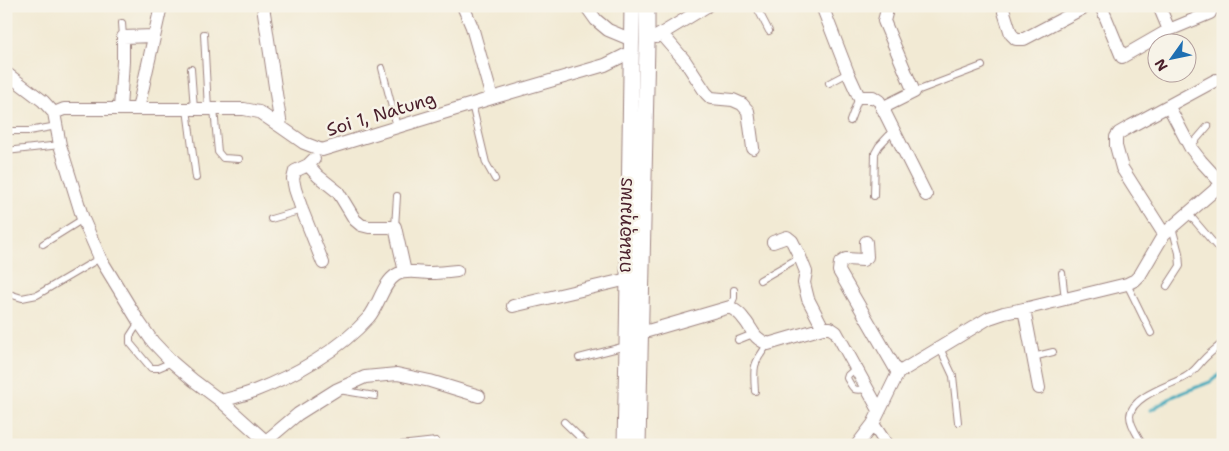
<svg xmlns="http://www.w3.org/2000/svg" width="1229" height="451" viewBox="0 0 1229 451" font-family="'Shantell Sans','Playpen Sans Thai',sans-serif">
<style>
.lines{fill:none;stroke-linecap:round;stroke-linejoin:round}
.stream{stroke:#3ca9bc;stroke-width:3}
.service-casing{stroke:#9e8480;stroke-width:8}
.minor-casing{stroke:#9e8480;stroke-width:14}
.tertiary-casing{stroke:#9e8480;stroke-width:17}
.service{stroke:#fff;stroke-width:6}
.minor{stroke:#fff;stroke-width:12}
.tertiary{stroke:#fff;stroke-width:15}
.labels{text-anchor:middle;stroke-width:5;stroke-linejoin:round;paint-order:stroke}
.street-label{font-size:18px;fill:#4a1f2b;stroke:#f7f3e8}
</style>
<rect width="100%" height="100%" fill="#f7f3e8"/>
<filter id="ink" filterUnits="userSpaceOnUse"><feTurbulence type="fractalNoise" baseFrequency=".02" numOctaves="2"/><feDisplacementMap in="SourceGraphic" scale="10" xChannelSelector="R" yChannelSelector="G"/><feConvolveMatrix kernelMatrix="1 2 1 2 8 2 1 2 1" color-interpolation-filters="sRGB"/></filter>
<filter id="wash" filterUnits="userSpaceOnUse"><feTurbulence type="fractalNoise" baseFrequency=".0096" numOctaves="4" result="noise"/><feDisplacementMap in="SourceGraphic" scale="20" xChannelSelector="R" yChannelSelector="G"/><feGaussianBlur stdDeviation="1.12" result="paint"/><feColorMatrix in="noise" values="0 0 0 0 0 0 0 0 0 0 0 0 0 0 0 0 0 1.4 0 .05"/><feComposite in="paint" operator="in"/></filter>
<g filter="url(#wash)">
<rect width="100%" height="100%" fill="#f2ead4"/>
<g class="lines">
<path class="stream" d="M1151,410L1174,396L1210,382L1223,372"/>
</g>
</g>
<g filter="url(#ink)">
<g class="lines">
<g class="service-casing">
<path id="service" d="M756,6L769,31
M122,23L123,37
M204,34L208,109
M382,68L397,127
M191,69L194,109
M829,83L848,73
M914,92L982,66
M472,104L486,163L495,179
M187,109L196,178
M214,109L218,152L223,158L239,159
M850,121L859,97
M6,131H29L57,126
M1190,147L1208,126
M6,151L60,145
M874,196L875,153L879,146L893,131
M1188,213L1223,254
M271,219L302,210
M395,227L397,196
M43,244L83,219
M1062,273L1065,299
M760,280L800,257
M1127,284L1151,333
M1167,286L1180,266L1179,253L1172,227
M6,293L22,298L37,295L100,258
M730,307L734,298V290
M139,322L130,336V343L151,368H158L172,362
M738,340L753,334
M940,348L953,376L958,422
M1033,357L1053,352
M579,358L626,346
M856,368L848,375L847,378C854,391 853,391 868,389
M339,390L375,396
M755,391C753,366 753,364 768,344
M564,422L588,445
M400,445L436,441
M1143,445C1139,437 1130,426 1130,416C1131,396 1171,385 1185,377C1194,372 1198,365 1205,358C1211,352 1217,348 1223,342"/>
</g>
<g class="minor-casing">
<path id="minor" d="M263,6L281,127
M463,6L472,27L492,98
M586,6L596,20L608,30L632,40
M822,6L848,73L859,97H873L879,101L926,195
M1101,6L1122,57L1169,30L1210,13
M1159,6L1169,30
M1004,12L1011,34L1016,39H1024L1087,6
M662,34L685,61L706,93L711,98L733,100L742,104L748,111L753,148
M656,37L707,6
M6,73L43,101L54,113L60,145L83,219L100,258L139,322L153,342L172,362L193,380L221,401L270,445
M1169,107L1190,147L1201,161L1222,184
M882,108L914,92L884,21L888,6
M120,109L123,61V37L154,36
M138,109L161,6
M54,113L64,109H244L259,112L281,127L304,143L322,150L492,98L605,65L631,52
M314,159L308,165L295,171L293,179L295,189L302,210L323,263
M308,165L318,176L338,192L355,220L361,225L369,227H395L405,272
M1164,234L1122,168L1116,146V137L1119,133L1131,126L1216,80
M773,242L787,237L792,241L800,257L806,272L804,283L808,299L823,328
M866,242L867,257L863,260L846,259L840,263L839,271L898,373
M513,306L628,279
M1024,309L1039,388
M641,333L730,307C734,310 740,313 743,318C754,330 751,337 768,344L823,328H830L836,332L879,410
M221,401C232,398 244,395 254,391C295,375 340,350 369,317C379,305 383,283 396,275C406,269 419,273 430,273C439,273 448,272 457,271
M873,424L887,445
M266,441L298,414L336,390L365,377L397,374L430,381L479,396
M857,445L873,424L898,373L989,318L1004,313L1024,309L1127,284L1135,280L1140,275L1164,234L1223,183"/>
</g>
<g class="tertiary-casing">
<path id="tertiary" d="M625,445L627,345L632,6
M638,445L647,43V6"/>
</g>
<use href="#service" class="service"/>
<use href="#minor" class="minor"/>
<use href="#tertiary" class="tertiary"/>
</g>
</g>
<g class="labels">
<g class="street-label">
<text transform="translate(381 114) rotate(-17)" y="6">Soi 1, Natung</text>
<text transform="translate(625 225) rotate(-89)" y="6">ถนนอุทุมพร</text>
</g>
</g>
<rect width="1229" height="451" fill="none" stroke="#f7f3e8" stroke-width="25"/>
<g transform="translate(1172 58) rotate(237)"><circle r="24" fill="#f7f3e8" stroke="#b29e9c"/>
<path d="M0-4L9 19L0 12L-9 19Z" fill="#1f6fb2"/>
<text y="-8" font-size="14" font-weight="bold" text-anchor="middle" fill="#4a1f2b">N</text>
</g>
</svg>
